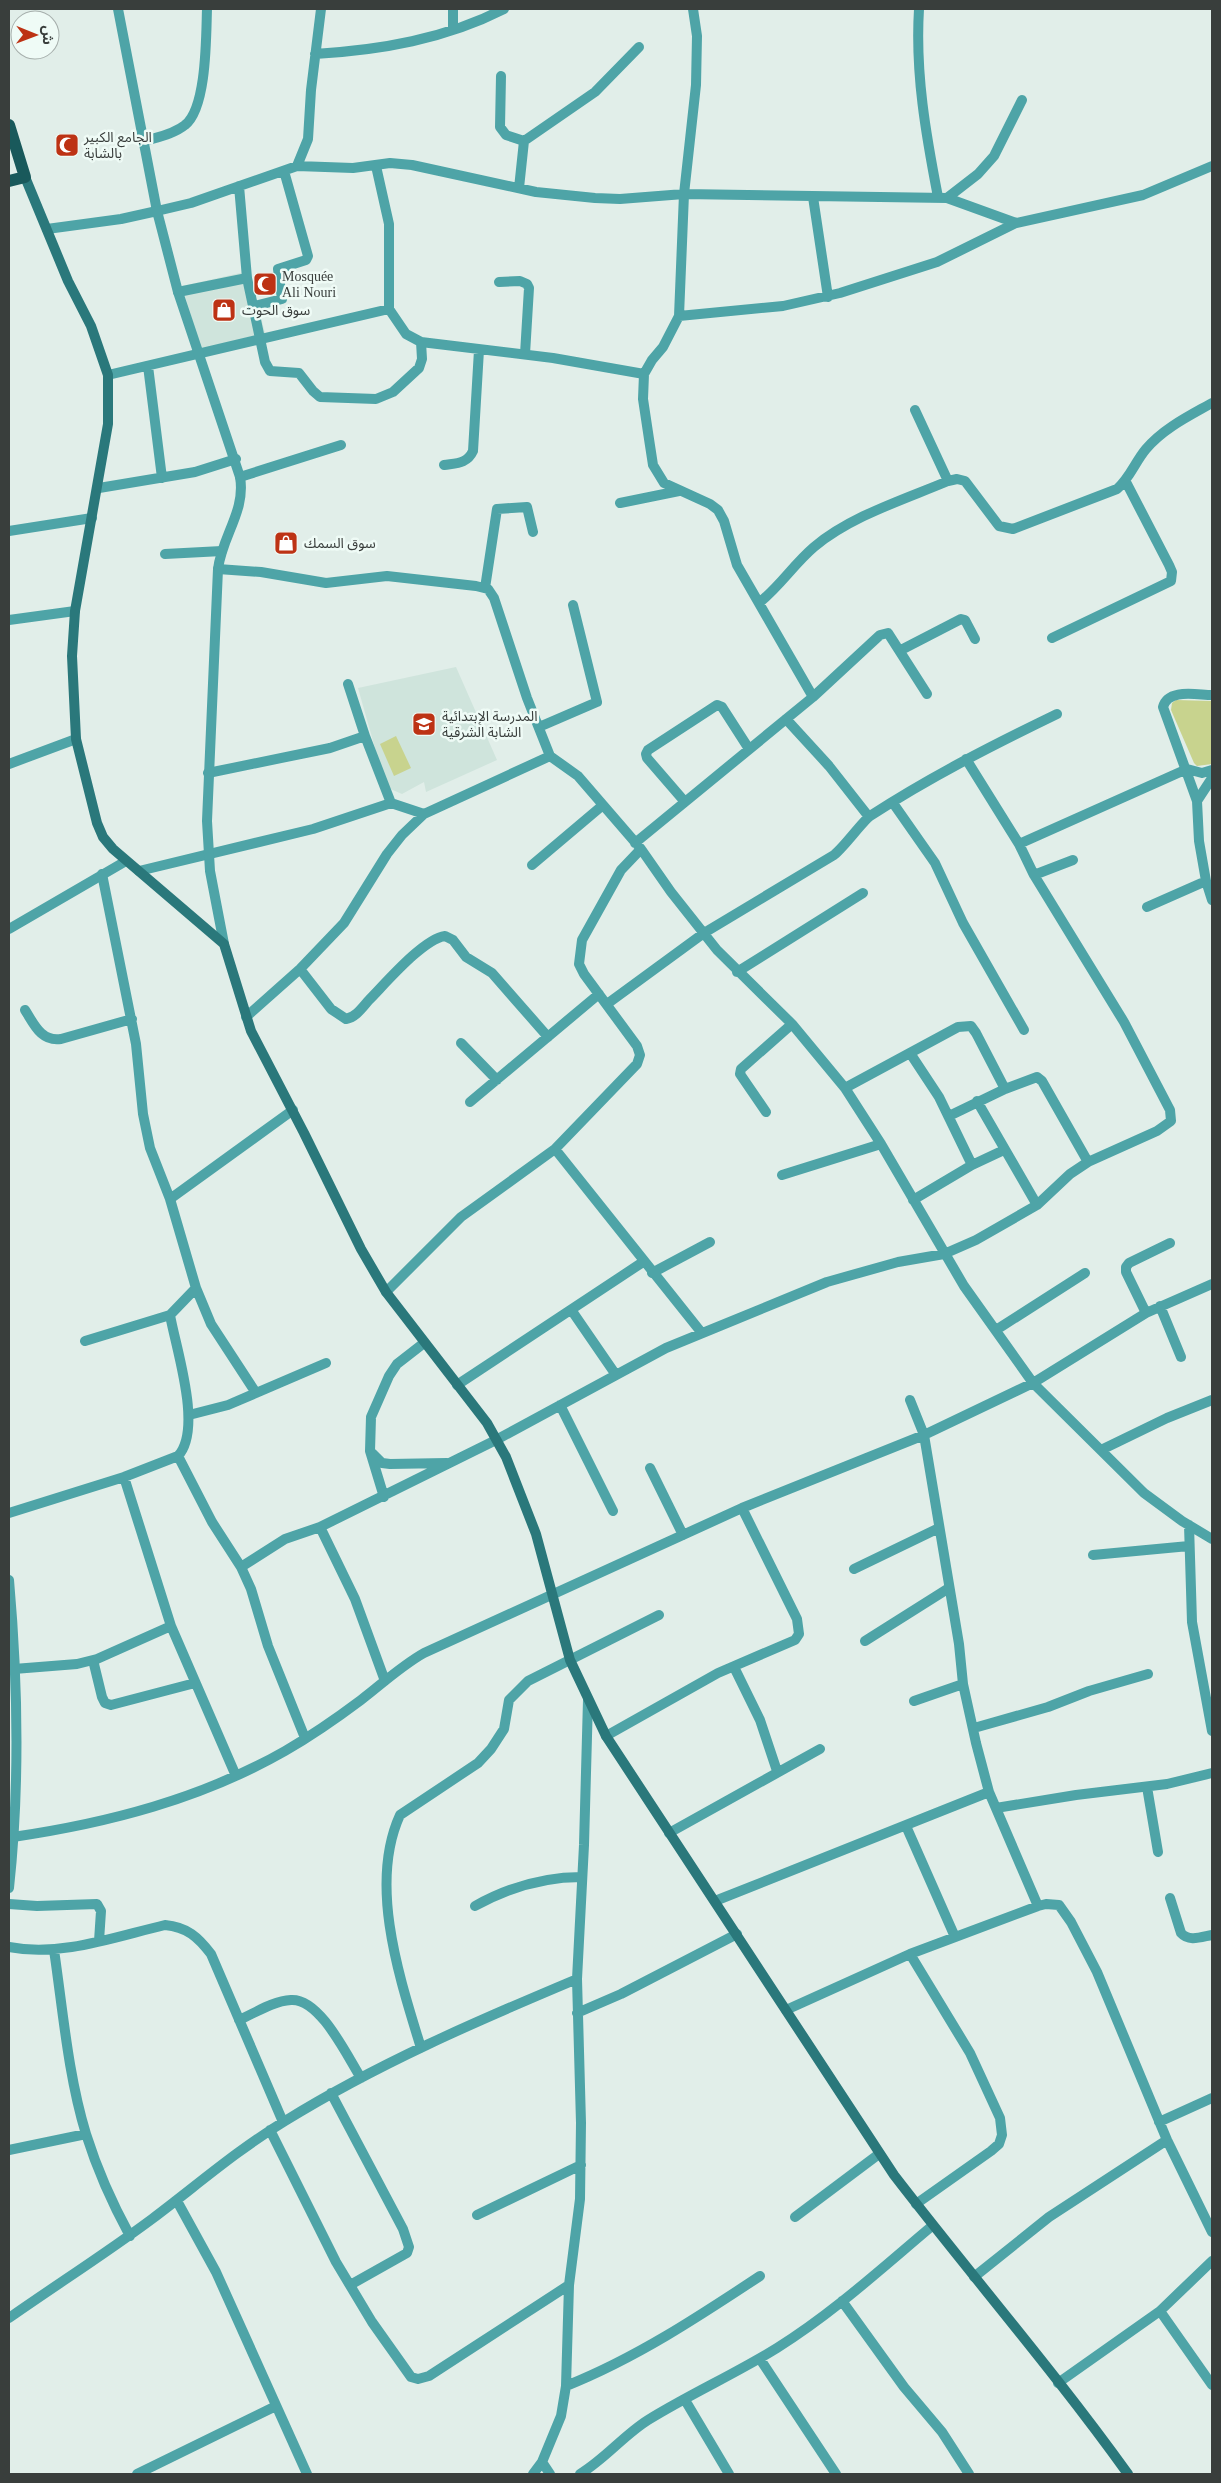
<svg xmlns="http://www.w3.org/2000/svg" width="1221" height="2483" viewBox="0 0 1221 2483" font-family="'Times New Roman','Noto Sans Arabic',serif">
<style>
.built{fill:#cfe4dc}
.green{fill:#c8d38e}
.lines{fill:none;stroke-linecap:round;stroke-linejoin:round}
.minor{stroke:#4ea4a7;stroke-width:10}
.tertiary{stroke:#4ea4a7;stroke-width:10}
.secondary{stroke:#2a787b;stroke-width:10}
.primary{stroke:#19595b;stroke-width:12}
.labels{text-anchor:middle;stroke-width:5;stroke-linejoin:round;paint-order:stroke}
.poi-label{font-size:14px;fill:#393e3c;stroke:#effbf6;text-anchor:start}
</style>
<rect width="100%" height="100%" fill="#e1eee9"/>
<path class="built" d="M249,271L265,333L201,349L182,286Z
M456,667L497,760L426,792L424,782L402,794L386,787L358,688Z"/>
<path class="green" d="M1176,700L1212,701V764L1197,766L1194,763L1171,710L1172,703Z
M396,736L411,768L394,776L380,744Z"/>
<g class="lines">
<path class="minor" d="M118,9L157,211L191,203L297,166L353,168L390,163L412,165L536,192L595,198L620,199L684,194L947,198L1016,223
M919,9C915,73 926,135 938,197
M453,30V9
M315,54C381,50 445,39 504,9
M501,76L500,127L506,135L524,141
M145,141C158,137 174,134 185,125C207,108 206,36 207,9
M297,166L308,139L311,90L321,9
M376,166L389,224V309
M239,186L247,278L265,362L270,371L299,373L313,391L320,397L376,399L393,392L419,368L422,359L421,342
M519,188L524,141L595,92L639,47
M813,197L828,297
M947,198L978,174L994,156L1022,100
M499,282L520,281L527,284L529,288L525,354
M178,292L247,278
M255,306L282,299L278,269L306,260L308,256L284,171
M679,316L783,306L840,293L937,262L1016,223L1143,195L1212,166
M148,366L162,478
M108,375L389,309L406,334L421,342L553,358L644,374
M915,410L948,481
M444,465C456,463 467,464 473,451L479,350
M240,477L341,445
M99,488L195,472L236,459
M620,503L679,491
M9,531L92,518
M165,554L222,551
M218,569L261,572L326,583L387,576L476,586L488,589L494,598L527,698L550,756L578,776L641,849L671,892L717,950L792,1024L845,1088L881,1144L964,1286L1033,1383L1144,1493L1182,1521L1212,1539
M485,588L497,509L527,507L533,532
M760,602C780,586 794,564 814,547C851,516 903,500 948,481L957,479L965,481L999,526L1013,529L1117,489C1130,478 1135,462 1146,449C1164,428 1189,416 1212,403
M9,620L75,611
M1052,638L1171,581L1172,572L1169,565L1126,482
M901,650L961,619L965,620L975,639
M348,684L365,736L391,803
M1212,695C1197,695 1168,688 1163,707L1197,801L1199,841L1206,881L1212,900
M813,697L880,635L888,633L927,694
M786,719L829,766L869,817
M539,727L597,702L573,605
M9,764L76,739
M208,773L330,748L365,736
M1197,801L1212,778
M685,802L647,758L646,754L648,750L717,705L722,707L749,749
M893,803L935,863L963,923L1024,1030
M635,843L813,697L737,565L724,521L718,510L710,504L664,483L653,465L649,439L643,399L644,374L652,360L663,347L679,316L684,194L696,85L697,36L693,9
M1019,844L1187,769L1202,773L1212,770
M532,865L603,805
M139,871L313,829L391,803L424,814
M102,874L136,1044L143,1114L150,1148L170,1199L196,1288L211,1324L256,1393
M1034,875L1073,860
M1147,907L1206,881
M300,969L331,1009L346,1019C356,1017 362,1008 369,1000C385,984 423,939 445,936L453,940L466,957L492,973L548,1037
M737,972L863,893
M607,1004L704,933L834,855C845,846 862,822 870,816C930,777 993,745 1057,714
M25,1010C34,1024 41,1042 61,1039L132,1019
M246,1017L300,969L344,923L387,854L402,835L424,814L550,756
M461,1043L497,1080
M910,1053L939,1097L972,1165L913,1200
M845,1088L958,1027L971,1026L976,1033L1005,1089L1037,1077L1042,1081L1088,1162L1157,1131L1171,1121L1170,1110L1124,1022L1034,875L1019,844L966,759
M977,1101L1037,1205
M470,1102L599,994
M766,1112L740,1074L741,1069L792,1024
M949,1116L1005,1089
M555,1149L701,1332
M972,1165L1004,1150
M782,1175L881,1144
M170,1199L293,1110
M652,1273L710,1242
M386,1292L461,1217L555,1149L637,1064L640,1055L637,1046L584,974L579,964L582,940L621,870L641,849
M1160,1306L1181,1357
M572,1311L616,1375
M1146,1313L1126,1272V1267L1129,1263L1170,1243
M996,1330L1085,1273
M85,1341L170,1315L196,1288
M457,1385L643,1262
M910,1400L924,1435L959,1644L963,1684L976,1743L989,1792L1038,1906
M560,1405L613,1511
M189,1415L228,1405L326,1363
M1101,1450L1167,1418L1212,1400
M371,1452L382,1463L390,1464L447,1463
M178,1456L212,1522L241,1567L285,1539L320,1527L496,1440L666,1348L827,1282L898,1262L944,1254L976,1240L1037,1205L1070,1174L1088,1162
M650,1468L683,1535
M124,1477L171,1626L236,1776
M384,1497L370,1451L371,1417L389,1376L397,1364L424,1343
M9,1513L124,1477L178,1456C203,1429 176,1349 170,1315
M1189,1525L1192,1622L1212,1731
M320,1527L355,1599L385,1681
M1093,1555L1189,1546
M241,1567L251,1589L268,1646L305,1738
M854,1569L939,1528
M865,1641L949,1588
M93,1660L102,1697L105,1703L111,1705L195,1683
M734,1667L760,1720L777,1771
M14,1669L77,1664L97,1659L171,1626
M914,1701L963,1684
M974,1728L1048,1707L1089,1691L1148,1674
M606,1736L718,1673L795,1640L799,1634L797,1619L742,1508
M1147,1787L1158,1852
M996,1808L1076,1795L1167,1784L1212,1773
M906,1826L955,1937
M669,1833L820,1749
M13,1837C108,1823 201,1799 285,1751C311,1736 337,1718 361,1700C382,1684 401,1666 424,1653L742,1508L924,1435L1033,1383L1146,1313L1212,1284
M1170,1898L1181,1933C1189,1942 1201,1937 1212,1935
M715,1901L989,1792
M9,1904L37,1906L97,1904L101,1911L99,1941
M475,1906C509,1887 543,1877 582,1877
M9,1947C61,1957 114,1937 165,1925C187,1927 198,1937 211,1954L283,2122
M54,1950C63,2011 68,2075 86,2134C97,2169 112,2203 130,2236
M910,1954L970,2053L1000,2118L1002,2135L999,2144L991,2151L916,2204
M786,2010L910,1954L1038,1906L1046,1904L1059,1905L1071,1922L1097,1972L1167,2140L1212,2232
M577,2013L621,1994L737,1934
M239,2020C255,2013 273,2001 291,2000C320,1998 347,2056 361,2078
M421,2048C400,1979 368,1885 400,1815L478,1763L491,1749L504,1729L509,1700L528,1681L659,1615
M331,2093L403,2229L409,2247L407,2253L350,2285
M1159,2122L1212,2098
M270,2130L336,2262L372,2322L411,2377L418,2379L429,2376L569,2285
M9,2150L86,2134
M177,2201L216,2272L307,2474
M477,2215L581,2165
M795,2217L879,2154
M974,2277L1049,2217L1167,2140
M842,2301L904,2387L942,2432L969,2474
M1160,2311L1212,2385
M9,2318C56,2285 105,2254 152,2219C196,2186 237,2150 285,2121C377,2064 477,2021 577,1979
M760,2359L836,2474
M1058,2383L1160,2311L1212,2261
M566,2386C636,2358 698,2317 760,2276
M685,2400L729,2474
M542,2462L550,2474
M137,2474L276,2406
M533,2474L542,2462L561,2416L566,2386L569,2285L580,2199L581,2123L577,1979L584,1845L588,1700
M580,2474C605,2459 624,2435 648,2420C690,2394 735,2374 777,2348C833,2313 882,2268 932,2226"/>
<path class="tertiary" d="M47,229L121,219L157,211L178,292L240,477C246,511 222,536 218,569L207,821L210,871L224,944
M9,929L126,861
M9,1580C18,1682 20,1786 9,1888"/>
<path class="secondary" d="M25,177L68,281L91,326L108,375V424L75,611L72,656L76,739L97,823L103,837L113,849L224,944L251,1031L304,1133L361,1249L386,1292L487,1423L506,1457L536,1534L570,1660L606,1736L894,2175C971,2275 1054,2371 1128,2474"/>
<path class="primary" d="M9,125L25,177L9,181"/>
</g>
<defs>
<g id="mosque-square" transform="scale(1.25)"><rect x="-9" y="-9" width="18" height="18" rx="4" fill="#bd3214" stroke="#effbf6"/><path d="M3.5-4.9A6 6 0 1 0 3.5 4.9A5 5 0 1 1 3.5-4.9Z" fill="#fff"/></g>
<g id="shop-square" transform="scale(1.25)"><rect x="-9" y="-9" width="18" height="18" rx="4" fill="#bd3214" stroke="#effbf6"/><path d="M-5-2.5h2.3a2.7 3.5 0 0 1 5.4 0H5L5.5 6h-11ZM-1.5-2.5h3a1.5 2.3 0 0 0-3 0Z" fill="#fff"/></g>
<g id="school-square" transform="scale(1.25)"><rect x="-9" y="-9" width="18" height="18" rx="4" fill="#bd3214" stroke="#effbf6"/><path d="M0-5L7-2L0 1L-7-2ZM-4 1L0 2.5L4 1V4Q0 6-4 4Z" fill="#fff"/></g>
</defs>
<g fill-rule="evenodd">
<use href="#mosque-square" x="67" y="145"/>
<use href="#mosque-square" x="265" y="284"/>
<use href="#shop-square" x="224" y="310"/>
<use href="#shop-square" x="286" y="543"/>
<use href="#school-square" x="424" y="724"/>
</g>
<g class="labels">
<g class="poi-label">
<text x="84" y="142">الجامع الكبير<tspan x="84" dy="16">بالشابة</tspan></text>
<text x="282" y="281">Mosquée<tspan x="282" dy="16">Ali Nouri</tspan></text>
<text x="242" y="315">سوق الحوت</text>
<text x="304" y="548">سوق السمك</text>
<text x="442" y="721">المدرسة الإبتدائية<tspan x="442" dy="16">الشابة الشرقية</tspan></text>
</g>
</g>
<rect width="1221" height="2483" fill="none" stroke="#393e3c" stroke-width="20"/>
<g transform="translate(35 35) rotate(91)"><circle r="24" fill="#effbf6" stroke="#a6afac"/>
<path d="M0-4L9 19L0 12L-9 19Z" fill="#bd3214"/>
<text y="-8" font-size="14" font-weight="bold" text-anchor="middle" fill="#393e3c">ش</text>
</g>
</svg>
